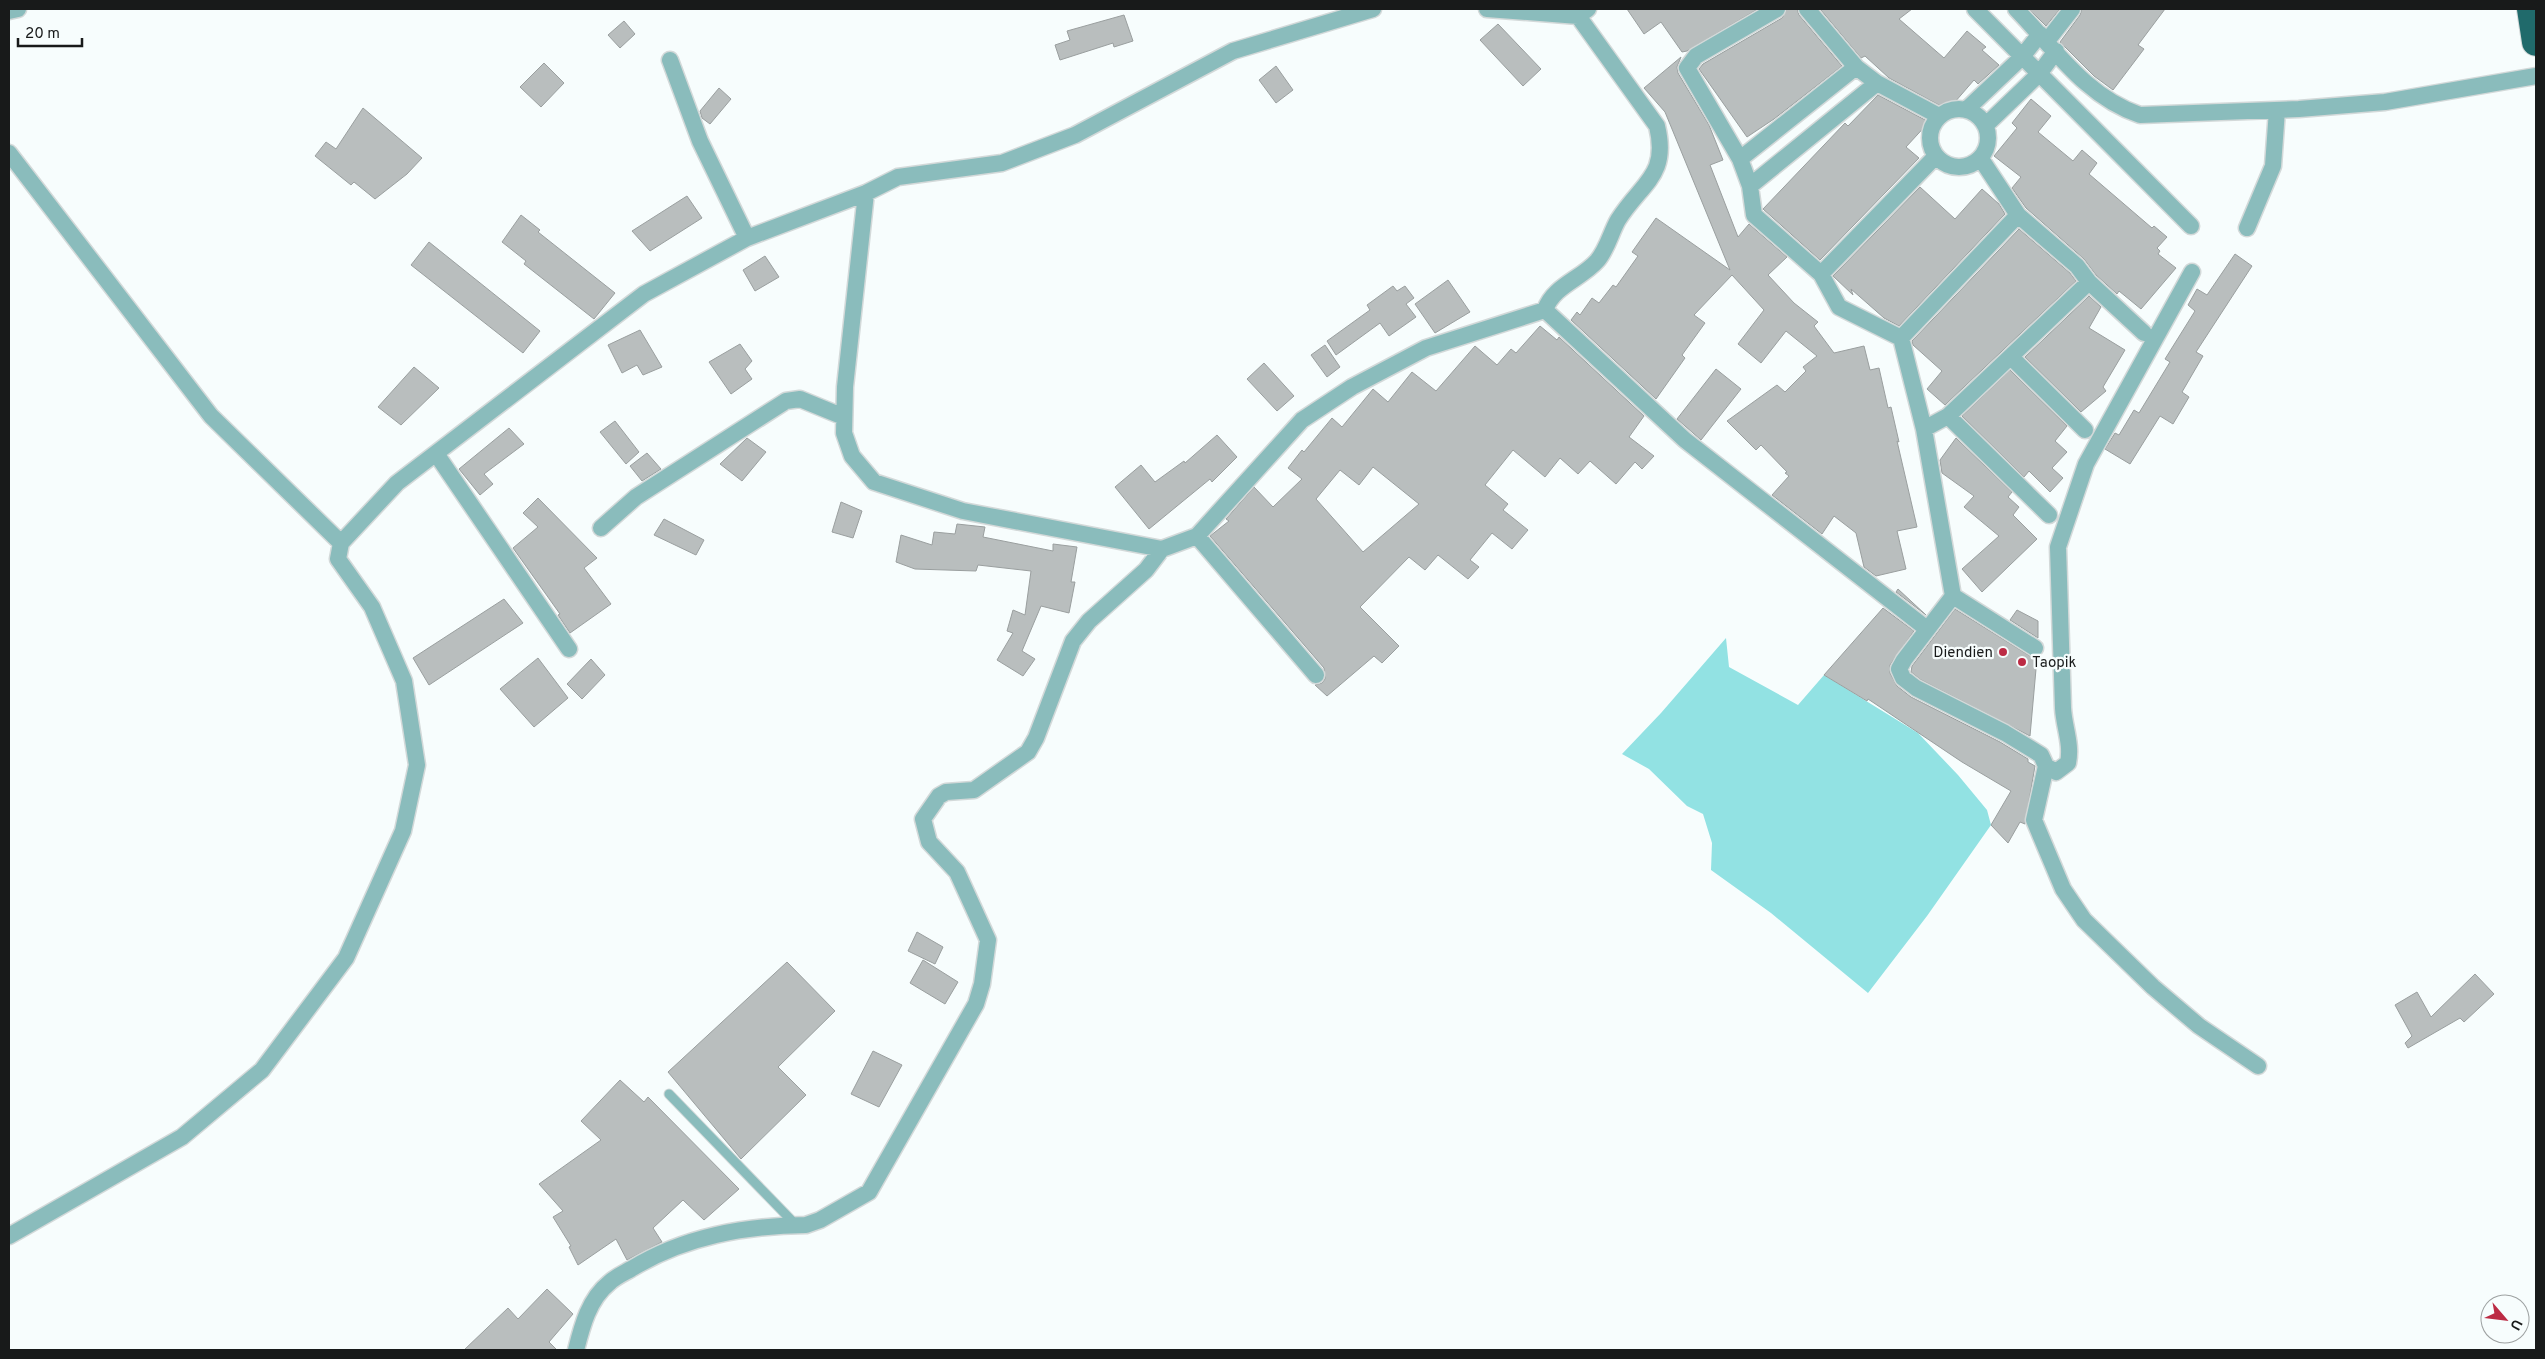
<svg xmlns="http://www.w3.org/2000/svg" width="2545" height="1359" viewBox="0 0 2545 1359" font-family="Overpass,sans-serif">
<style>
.green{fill:#92e2e3}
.building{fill:#b9bebe;stroke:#9a9f9f;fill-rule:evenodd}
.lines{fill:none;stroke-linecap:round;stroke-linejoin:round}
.lane-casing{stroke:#d3d9d9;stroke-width:11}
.street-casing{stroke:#d3d9d9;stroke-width:19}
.highway-casing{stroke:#d3d9d9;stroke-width:30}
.lane{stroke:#8abcbc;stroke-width:9}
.street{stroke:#8abcbc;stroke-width:16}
.highway{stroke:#206a6b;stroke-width:28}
.poi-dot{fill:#bc2b44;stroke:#f7fdfd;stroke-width:2}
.labels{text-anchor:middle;stroke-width:4.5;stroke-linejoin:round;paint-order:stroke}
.poi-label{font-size:15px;fill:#181a1a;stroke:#f7fdfd;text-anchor:end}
</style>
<rect width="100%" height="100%" fill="#f7fdfd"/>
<path class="green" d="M1726,638L1729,667L1798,705L1824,675L1918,733L1958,775L1987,810L1991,825L1927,916L1868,993L1771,913L1711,870L1712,843L1703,814L1687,806L1649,769L1622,754L1661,713Z"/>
<path class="building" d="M1627,9H1758L1687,51L1682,52L1661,22L1644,34Z
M1787,9H1797L1799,15L1842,66L1774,119L1747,137L1699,69L1703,64L1782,18Z
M1820,9H1912L1899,19L1944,58L1967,31L1986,47L1982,50L1999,65L1978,84L1974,80L1948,110L1889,78L1865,56L1861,58Z
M2029,9H2060L2046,26Z
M2082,9H2165L2138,45L2144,49L2113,90L2094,76L2060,42L2080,15Z
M1124,15L1133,41L1114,47L1113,43L1060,60L1055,45L1070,40L1067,31Z
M624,21L635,34L620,48L608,35Z
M1498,24L1541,69L1523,86L1480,40Z
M1681,57L1677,67L1678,73L1709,125L1723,160L1710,165L1738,237L1749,224L1787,257L1768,275L1794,303L1818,322L1814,326L1834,353L1864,346L1870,370L1879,368L1888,408L1891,407L1899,442L1897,441L1917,527L1897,531L1906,569L1876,576L1864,567L1856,533L1834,516L1822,534L1772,495L1789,476L1785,473L1787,472L1761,445L1756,450L1727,421L1777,385L1785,392L1806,371L1803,367L1817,356L1786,331L1761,363L1738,344L1764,310L1732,275L1694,315L1705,323L1682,355L1685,358L1656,399L1571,320L1577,312L1580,315L1592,298L1599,303L1613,285L1616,287L1638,256L1632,252L1656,218L1730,270L1665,112L1644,88Z
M544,63L564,83L541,107L520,87Z
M1276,66L1293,90L1276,103L1259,80Z
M719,88L731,99L710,124L702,118L700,111Z
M1878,95L1929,122L1906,147L1919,158L1820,260L1763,209L1845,123L1848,126Z
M2031,99L2051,116L2038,132L2073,161L2082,150L2097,163L2089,174L2152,228L2154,226L2167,237L2157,248L2160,251L2158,254L2176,268L2141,309L2119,291L2117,294L2096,275L2084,259L2026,208L2012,188L2021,177L1994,156L2017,128L2012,123Z
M363,108L422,158L407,174L375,199L354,182L351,185L315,156L326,142L336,149Z
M1920,187L1955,219L1982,189L1999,204L2005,214L1899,326L1884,318L1851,289L1853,295L1833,276Z
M687,196L702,218L650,251L632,231Z
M521,215L540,230L538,232L615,293L594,319L524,264L526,261L502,242Z
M2019,229L2070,273L2076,281L1945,405L1927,389L1942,371L1913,345L1912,341Z
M429,242L540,331L523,353L411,265Z
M2235,254L2252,266L2196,352L2203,356L2182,392L2189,397L2173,424L2160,416L2130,464L2105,449L2115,433L2119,435L2134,410L2139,413L2170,362L2165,359L2195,311L2188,305L2197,289L2207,295Z
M765,256L779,277L755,291L743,270Z
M1448,280L1470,312L1435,333L1415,304Z
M1393,286L1397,291L1405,286L1414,298L1406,304L1416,317L1389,336L1380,323L1336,355L1327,341L1370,310L1367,305Z
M2089,296L2101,307L2089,328L2125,350L2103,387L2106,391L2081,412L2025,357Z
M1540,326L1557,340L1559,337L1644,416L1629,437L1654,456L1642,469L1635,462L1616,484L1590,461L1578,474L1560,458L1545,477L1513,450L1485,485L1508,504L1503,510L1528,530L1512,549L1492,533L1470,560L1479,567L1468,579L1438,555L1425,570L1409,557L1360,607L1399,646L1382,663L1374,656L1327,696L1315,685L1322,683L1325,679L1324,668L1210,536L1229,521L1226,519L1254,487L1273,507L1302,479L1288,468L1302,450L1304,452L1332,418L1342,427L1373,389L1388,402L1412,372L1436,391L1475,346L1497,365L1511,349L1516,353ZM1373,467L1419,504L1363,552L1316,499L1340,470L1359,485Z
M640,330L662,367L643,375L637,365L622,373L608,345Z
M740,344L752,361L745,369L752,379L731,394L709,362Z
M1325,345L1340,367L1327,377L1311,355Z
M1264,363L1294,396L1277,411L1247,379Z
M414,367L439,388L401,425L378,407Z
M1716,369L1741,389L1701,440L1677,419Z
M2010,370L2067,426L2055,441L2067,452L2052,468L2063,478L2050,492L2029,471L2024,477L1962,416Z
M615,421L639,452L626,464L600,432Z
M509,428L524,444L484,474L493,484L480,495L459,469Z
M1217,435L1237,457L1212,482L1210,479L1149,529L1115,487L1141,465L1155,482L1184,461L1185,463Z
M747,438L766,452L742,481L720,464Z
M1956,438L2012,492L2008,497L2019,507L2013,515L2037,539L1982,592L1962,569L1999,536L1964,507L1974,496L1942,473L1940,460Z
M647,453L661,469L642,481L630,466Z
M538,498L597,558L584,568L611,604L570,633L558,615L560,614L513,548L538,527L523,513Z
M841,502L862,511L853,538L832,532Z
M664,519L704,540L696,555L654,535Z
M957,524L985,527L983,537L1053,551V544L1077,547L1071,582H1075L1069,613L1041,606L1022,651L1035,659L1023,676L997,660L1013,633L1007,631L1013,610L1025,615L1031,571L978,565L976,571L915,569L896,562L901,535L932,545L934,532L955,534Z
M1898,589L1926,615L1896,592Z
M504,599L523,623L429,685L413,658Z
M1883,608L1914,631L1890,665V673L1897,686L1911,697L2000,742L2028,759V762L2035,766L2025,824L2020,822L2008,843L1991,825L2011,791L1962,762L1868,699L1867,701L1824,675Z
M1955,609L2030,656L2037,658L2030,736L1921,680L1911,672L1912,666Z
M2017,610L2038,621V638L2010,620Z
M538,658L568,698L534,727L500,689Z
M591,659L605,675L582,699L567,684Z
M917,932L943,947L935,964L908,951Z
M923,960L958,982L945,1004L910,983Z
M787,962L835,1011L778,1067L806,1095L741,1159L668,1072Z
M2475,974L2494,994L2464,1022L2460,1018L2408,1048L2405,1043L2412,1036L2395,1005L2417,992L2431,1017Z
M873,1051L902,1065L879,1107L851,1094Z
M620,1080L644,1102L648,1097L739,1189L704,1220L683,1200L653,1228L662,1242L627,1260L616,1239L578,1265L569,1247L571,1246L553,1217L563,1211L539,1184L601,1140L581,1121Z
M547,1289L573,1314L549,1342L557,1350H464L508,1308L518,1319Z"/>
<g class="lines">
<g class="lane-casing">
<path id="lane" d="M669,1094L796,1225"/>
</g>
<g class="street-casing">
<path id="street" d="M1487,9L1578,16L1588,9
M1777,9L1696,56L1687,68L1740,159L1750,186L1754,215L1821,274L1839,307L1901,338
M1807,9L1856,67L1877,83L1939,116
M1975,9L2191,226
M2016,9C2054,48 2086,97 2140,115L2299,109L2385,102L2536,76
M9,11L18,9
M2047,41L2072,9
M670,60L700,141L747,238
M1930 138a29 29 0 1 1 58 0a29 29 0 1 1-58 0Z
M1967,109L2021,58L2040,34
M1986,125L2039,74L2056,51
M9,153L211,416L341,543
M1740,159L1856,67
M1981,159L2018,215L2077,266L2089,282L1948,416L1924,429L1953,596L2035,648
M1750,186L1877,83
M866,193L845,387L844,433L852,456L874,482L963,511L1162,549L1197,536L1302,420L1352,387L1426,348L1545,310C1553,286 1581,279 1597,261C1607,250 1611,232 1618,220C1642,182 1669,176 1657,126L1578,16
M2247,228L2273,166L2277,110
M1821,274L1935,157
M2089,282L2144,333
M1545,310L1685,440L1927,629
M2011,357L2085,430
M1948,416L2049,515
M1924,429L1901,338L2018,215
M437,455L569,649
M601,528L636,497L786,401L800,399L844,417
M1197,536L1316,675
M1953,596L1904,660L1899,669L1903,678L1916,688L2005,733L2041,755L2046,766L2034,820L2063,889L2084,920L2153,987L2199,1026L2258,1066
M2046,766L2056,772L2068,763C2072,744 2064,727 2063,708L2058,547L2086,464L2192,272
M9,1236L182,1137L262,1070L346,958L403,831L417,765L404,681L372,607L338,559L341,543L397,483L644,294L747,238L866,193L898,177L1002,163L1075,135L1233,51L1373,9
M576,1350C582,1326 589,1299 609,1283C615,1277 624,1273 631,1269C685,1236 745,1226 806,1225L820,1220L869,1192L976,1004L982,984L988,940L957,872L929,842L923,819L939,796L946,792L974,790L1028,752L1036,738L1073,641L1089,621L1146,570L1162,549"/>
</g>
<g class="highway-casing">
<path id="highway" d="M2531,9L2536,42"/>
</g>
<use href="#lane" class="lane"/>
<use href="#street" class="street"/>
<use href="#highway" class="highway"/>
</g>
<g class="poi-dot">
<circle cx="2003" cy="652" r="5"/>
<circle cx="2022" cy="662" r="5"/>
</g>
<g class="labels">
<g class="poi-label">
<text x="1993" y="657">Diendien</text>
<text x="2032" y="667" text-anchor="start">Taopik</text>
</g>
</g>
<rect width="2545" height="1359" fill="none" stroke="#181a1a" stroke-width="20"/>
<g transform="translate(2505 1319) rotate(118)"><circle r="24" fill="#f7fdfd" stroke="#9ea2a2"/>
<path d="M0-4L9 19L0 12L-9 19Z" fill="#bc2b44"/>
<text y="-8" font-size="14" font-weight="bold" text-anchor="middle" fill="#181a1a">U</text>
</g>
<path d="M18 38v8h64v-8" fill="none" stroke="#181a1a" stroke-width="2.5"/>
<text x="25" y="38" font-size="15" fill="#181a1a" stroke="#f7fdfd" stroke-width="4" paint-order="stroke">20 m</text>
</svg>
